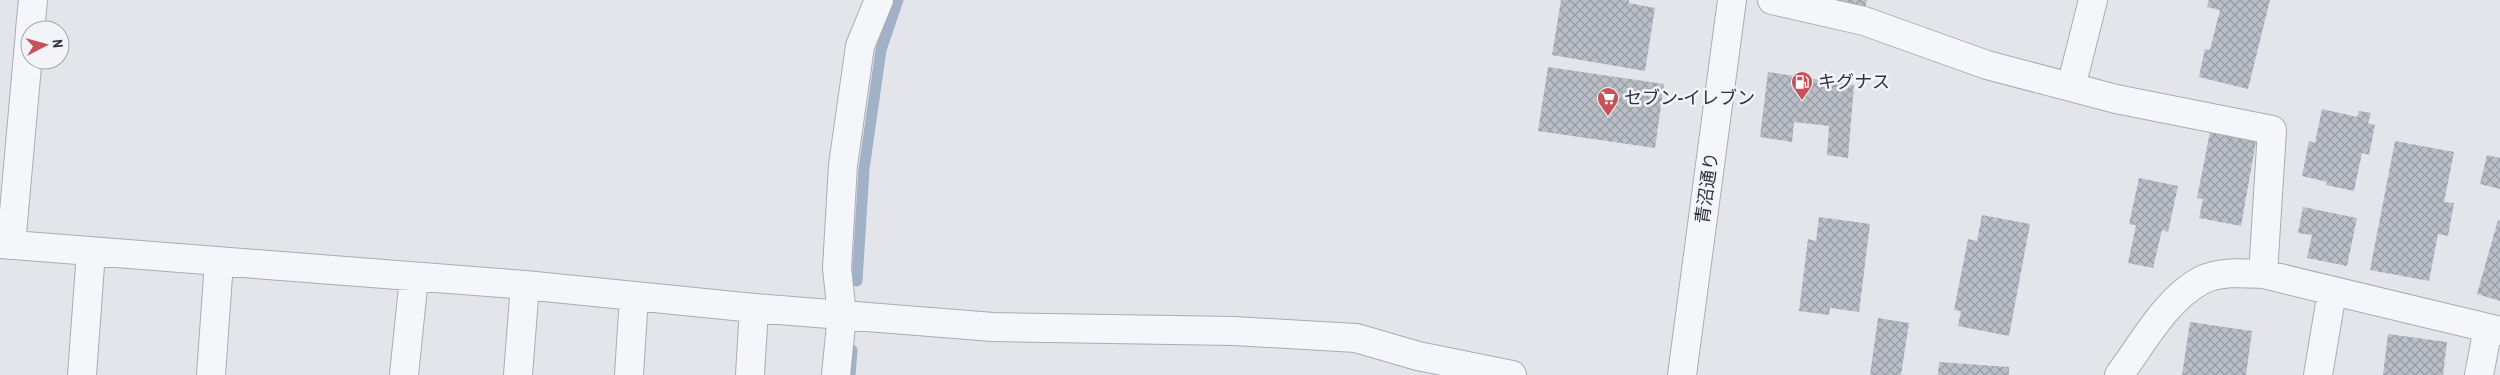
<svg xmlns="http://www.w3.org/2000/svg" width="2500" height="375" viewBox="0 0 2500 375" font-family="'Archivo Narrow','Noto Sans JP',sans-serif">
<style>
.lines{fill:none;stroke-linecap:round;stroke-linejoin:round}
.stream{stroke:#a0b1c8;stroke-width:11}
.building{fill:url(#building-cross-hatch)}
.minor-casing{stroke:#a8acb4;stroke-width:30}
.minor{stroke:#f5f6f9;stroke-width:28}
.labels{text-anchor:middle;stroke-width:5;stroke-linejoin:round;paint-order:stroke}
.poi-label{font-size:18px;fill:#2b3241;stroke:#f2f4f7;text-anchor:start}
.street-label{font-size:18px;fill:#2b3241;stroke:#f2f4f7}
</style>
<defs>
<pattern id="building-cross-hatch" width="8" height="8" patternUnits="userSpaceOnUse" patternTransform="scale(1.25)"><rect width="8" height="8" fill="#babec7"/><path d="M0 0l8 8M0 8l8-8" fill="none" stroke="#979ba3"/></pattern>
</defs>
<rect width="100%" height="100%" fill="#e3e5ea"/>
<g class="lines">
<path class="stream" d="M857,281L864,169L881,50L898,0
M850,375L852,350"/>
</g>
<path class="building" d="M1561,0H1629V3L1655,8L1645,71L1552,55Z
M1823,0H1867L1864,11Z
M2209,0H2270L2248,89L2199,77L2205,49L2210,50L2220,10L2207,7Z
M1548,67L1664,84L1655,148L1538,131Z
M1768,72L1854,85L1848,158L1827,155L1829,126L1794,122L1792,142L1760,137Z
M2322,109L2357,117L2359,111L2371,113L2368,123L2375,125L2369,155L2362,153L2354,191L2326,185L2327,182L2302,176L2309,141L2315,143Z
M2210,132L2256,141L2241,226L2199,218L2203,199L2197,198Z
M2395,141L2454,152L2444,202L2454,203L2448,236L2438,234L2429,281L2370,270Z
M2487,155L2500,158V189L2480,184Z
M2139,178L2178,186L2168,232L2162,230L2153,268L2128,263L2136,225L2129,224Z
M2303,207L2357,218L2347,266L2307,258L2312,235L2298,233Z
M1982,215L2030,224L2009,336L1958,326L1961,311L1954,310L1968,239L1977,241Z
M1819,217L1870,224L1859,312L1830,308L1829,315L1799,311L1808,239L1816,241Z
M2498,220L2500,221V301L2477,294Z
M1878,318L1909,323L1901,375H1870Z
M2190,322L2252,331L2246,375H2182Z
M2388,334L2447,342L2443,375H2383Z
M1939,362L2009,367V375H1938Z"/>
<g class="lines">
<g class="minor-casing">
<path id="minor" d="M1772,0L1864,21L1987,65L2116,99L2272,130L2263,274
M30,30L33,0
M2071,87L2093,0
M0,244L525,285L754,308L993,327L1234,331L1356,338L1418,356L1512,375
M11,245L30,32
M82,375L91,252
M211,375L219,262
M404,375L414,277
M518,375L525,285
M629,375L634,296
M750,375L754,308
M836,375L842,315L837,268L843,165L860,46L879,0
M1682,375L1732,0
M2119,375C2143,343 2166,299 2202,280C2220,271 2244,273 2263,274L2500,331
M2318,375L2332,292
M2479,375L2488,328"/>
</g>
<use href="#minor" class="minor"/>
</g>
<defs>
<g id="fuel-pin" transform="scale(1.125)"><path d="M0 17L-7.5 6A9.5 9.5 0 1 1 7.5 6Z" fill="#c7505a" stroke="#f2f4f7"/><path d="M-5.5-6h7V0h2V4h1.3V-2.5L3-4.5l.8-.8L6-3V5H2.5V1h-1V6h-7ZM-4.2-4.7v3.2H.2V-4.7Z" fill="#fff"/></g>
<g id="supermarket-pin" transform="scale(1.125)"><path d="M0 17L-7.5 6A9.5 9.5 0 1 1 7.5 6Z" fill="#c7505a" stroke="#f2f4f7"/><path d="M-6-5.5h2.5l.6 2H6L4.5 2H-2.5L-4.4-4H-6ZM-1.5 3.2a1.3 1.3 0 1 0 .1 0ZM3 3.2a1.3 1.3 0 1 0 .1 0Z" fill="#fff"/></g>
</defs>
<g fill-rule="evenodd">
<use href="#fuel-pin" x="1802" y="82"/>
<use href="#supermarket-pin" x="1608" y="98"/>
</g>
<g class="labels">
<g class="poi-label">
<text x="1818" y="88">キグナス</text>
<text x="1624" y="104">セブン-イレブン</text>
</g>
<g class="street-label">
<text transform="translate(1707 188) rotate(-82)" y="6">青沼通り</text>
</g>
</g>
<g transform="translate(45 45) rotate(84)"><circle r="24" fill="#f2f4f7" stroke="#a2a6ae"/>
<path d="M0-4L9 19L0 12L-9 19Z" fill="#c7505a"/>
<text y="-8" font-size="14" font-weight="bold" text-anchor="middle" fill="#2b3241">N</text>
</g>
</svg>
